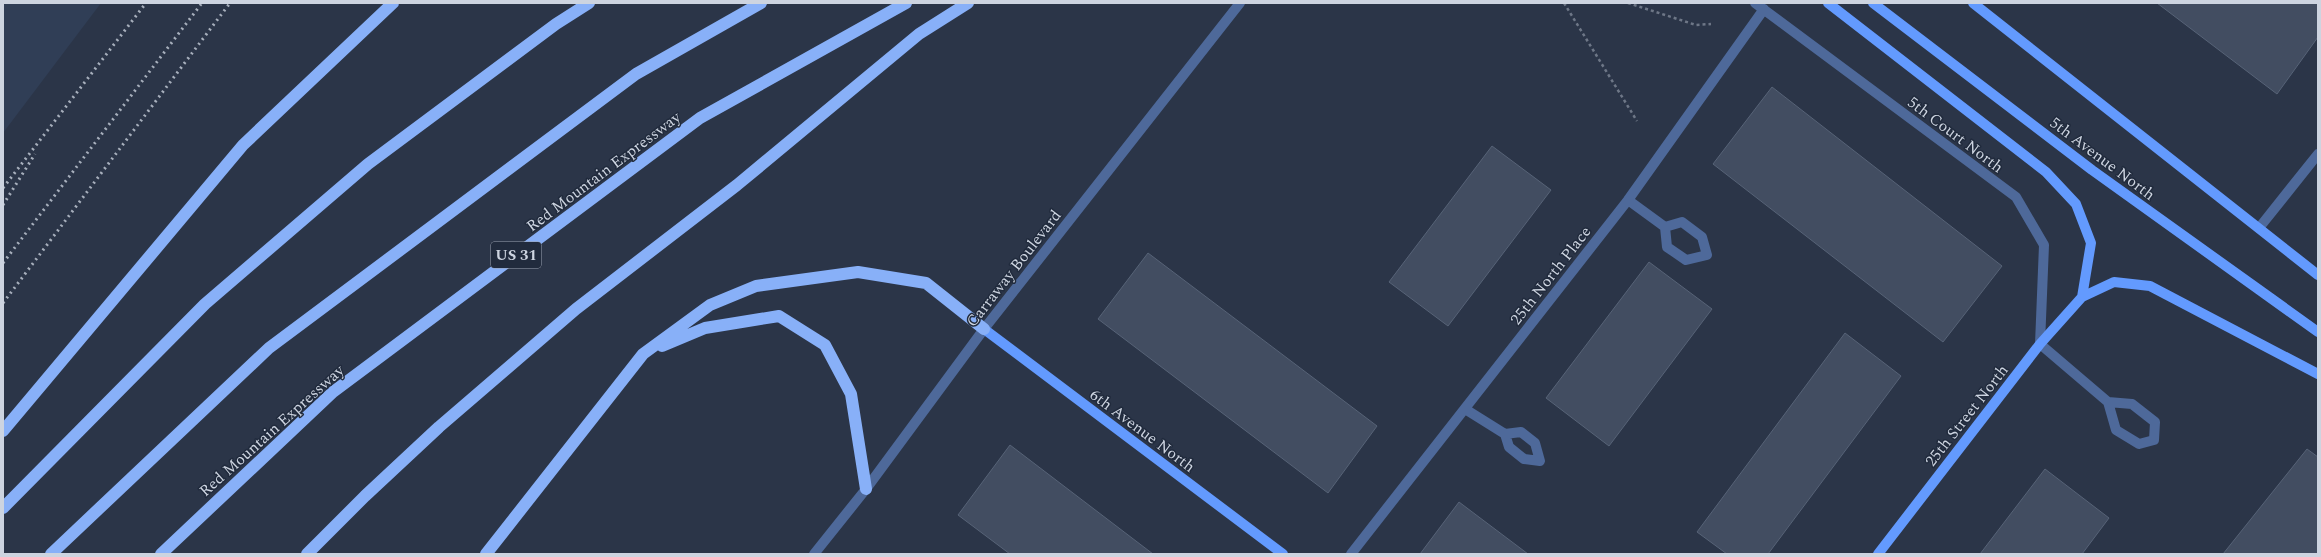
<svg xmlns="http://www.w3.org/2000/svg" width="2321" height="557" viewBox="0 0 2321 557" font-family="Spectral,serif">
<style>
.built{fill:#303e56}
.building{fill:#424d61;stroke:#576377}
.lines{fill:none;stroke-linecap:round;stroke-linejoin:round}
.path{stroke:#6e7787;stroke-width:2.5;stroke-dasharray:3 3;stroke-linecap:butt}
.minor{stroke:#4e699a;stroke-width:10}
.major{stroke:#639afe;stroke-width:10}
.highway{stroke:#88b0f8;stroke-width:12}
.rail{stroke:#a7afbc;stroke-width:3;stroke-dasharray:2 4;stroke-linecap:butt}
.labels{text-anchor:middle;stroke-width:3;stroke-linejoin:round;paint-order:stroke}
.shield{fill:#212b3d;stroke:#99a1af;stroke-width:1}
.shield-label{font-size:15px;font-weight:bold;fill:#cdd4e0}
.street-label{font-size:16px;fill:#cdd4e0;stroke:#212b3d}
</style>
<rect width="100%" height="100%" fill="#2b3548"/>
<path class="built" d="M3,3H101L3,133Z"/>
<path class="building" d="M2157,3H2318V37L2277,94Z
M1772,87L2002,266L1943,342L1713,164Z
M1492,146L1551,190L1448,326L1389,282Z
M1148,253L1377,426L1328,493L1098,319Z
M1649,262L1712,309L1609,446L1546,398Z
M1845,333L1901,376L1768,554H1727L1697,532Z
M1010,445L1153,554H1010L958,515Z
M2307,449L2318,457V554H2223Z
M2045,469L2109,518L2082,554H1980Z
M1459,502L1528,554H1420Z"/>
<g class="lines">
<path class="path" d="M1564,3L1637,121
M1628,3L1696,25L1711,24"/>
<path class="minor" d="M1755,3L2016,197L2044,245L2040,344L2108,402L2116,430L2139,444L2154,440L2155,422L2132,404L2108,402
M1628,200L1665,227L1667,247L1686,260L1707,255L1702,237L1682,222L1665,227
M2259,228L2318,154
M1465,409L1505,434L1509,447L1524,459L1540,461L1535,443L1521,432L1505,434
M814,554L866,489L984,329L1240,3
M1351,554L1628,200L1764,9"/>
<path class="major" d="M1828,3L2046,172L2076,204L2091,243L2082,297
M1873,3L2092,170L2318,332
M1973,3L2318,275
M984,329L1283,554
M1878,554L2040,344L2082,297L2114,282L2150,286L2318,374"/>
<path class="highway" d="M662,346L705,328L779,316L825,345L851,394L866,489
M3,431L243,145L393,3
M3,508L205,304L368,164L556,24L589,3
M51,554L269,348L636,74L761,3
M161,554L333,392L700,118L906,3
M307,554L365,496L439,427L576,309L737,185L919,34L968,3
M486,554L643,354L710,305L756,286L858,272L926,283L984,329"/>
<path class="rail" d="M3,188L146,3
M3,205L35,154
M3,263L202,3
M3,303L230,3"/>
</g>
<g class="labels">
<rect class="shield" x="491" y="242" width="50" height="26" rx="3"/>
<g class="shield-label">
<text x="516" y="260">US 31</text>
</g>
<g class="street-label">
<text transform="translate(1956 134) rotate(37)" y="6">5th Court North</text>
<text transform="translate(2103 158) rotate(37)" y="6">5th Avenue North</text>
<text transform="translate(603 171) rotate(-37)" y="6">Red Mountain Expressway</text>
<text transform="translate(1013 268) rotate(-52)" y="6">Carraway Boulevard</text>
<text transform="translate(1550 275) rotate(-52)" y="6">25th North Place</text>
<text transform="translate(1966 415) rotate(-52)" y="6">25th Street North</text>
<text transform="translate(271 430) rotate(-42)" y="6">Red Mountain Expressway</text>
<text transform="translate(1143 430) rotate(37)" y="6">6th Avenue North</text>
</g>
</g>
<rect width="2321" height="557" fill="none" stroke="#cdd4e0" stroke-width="8"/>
</svg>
